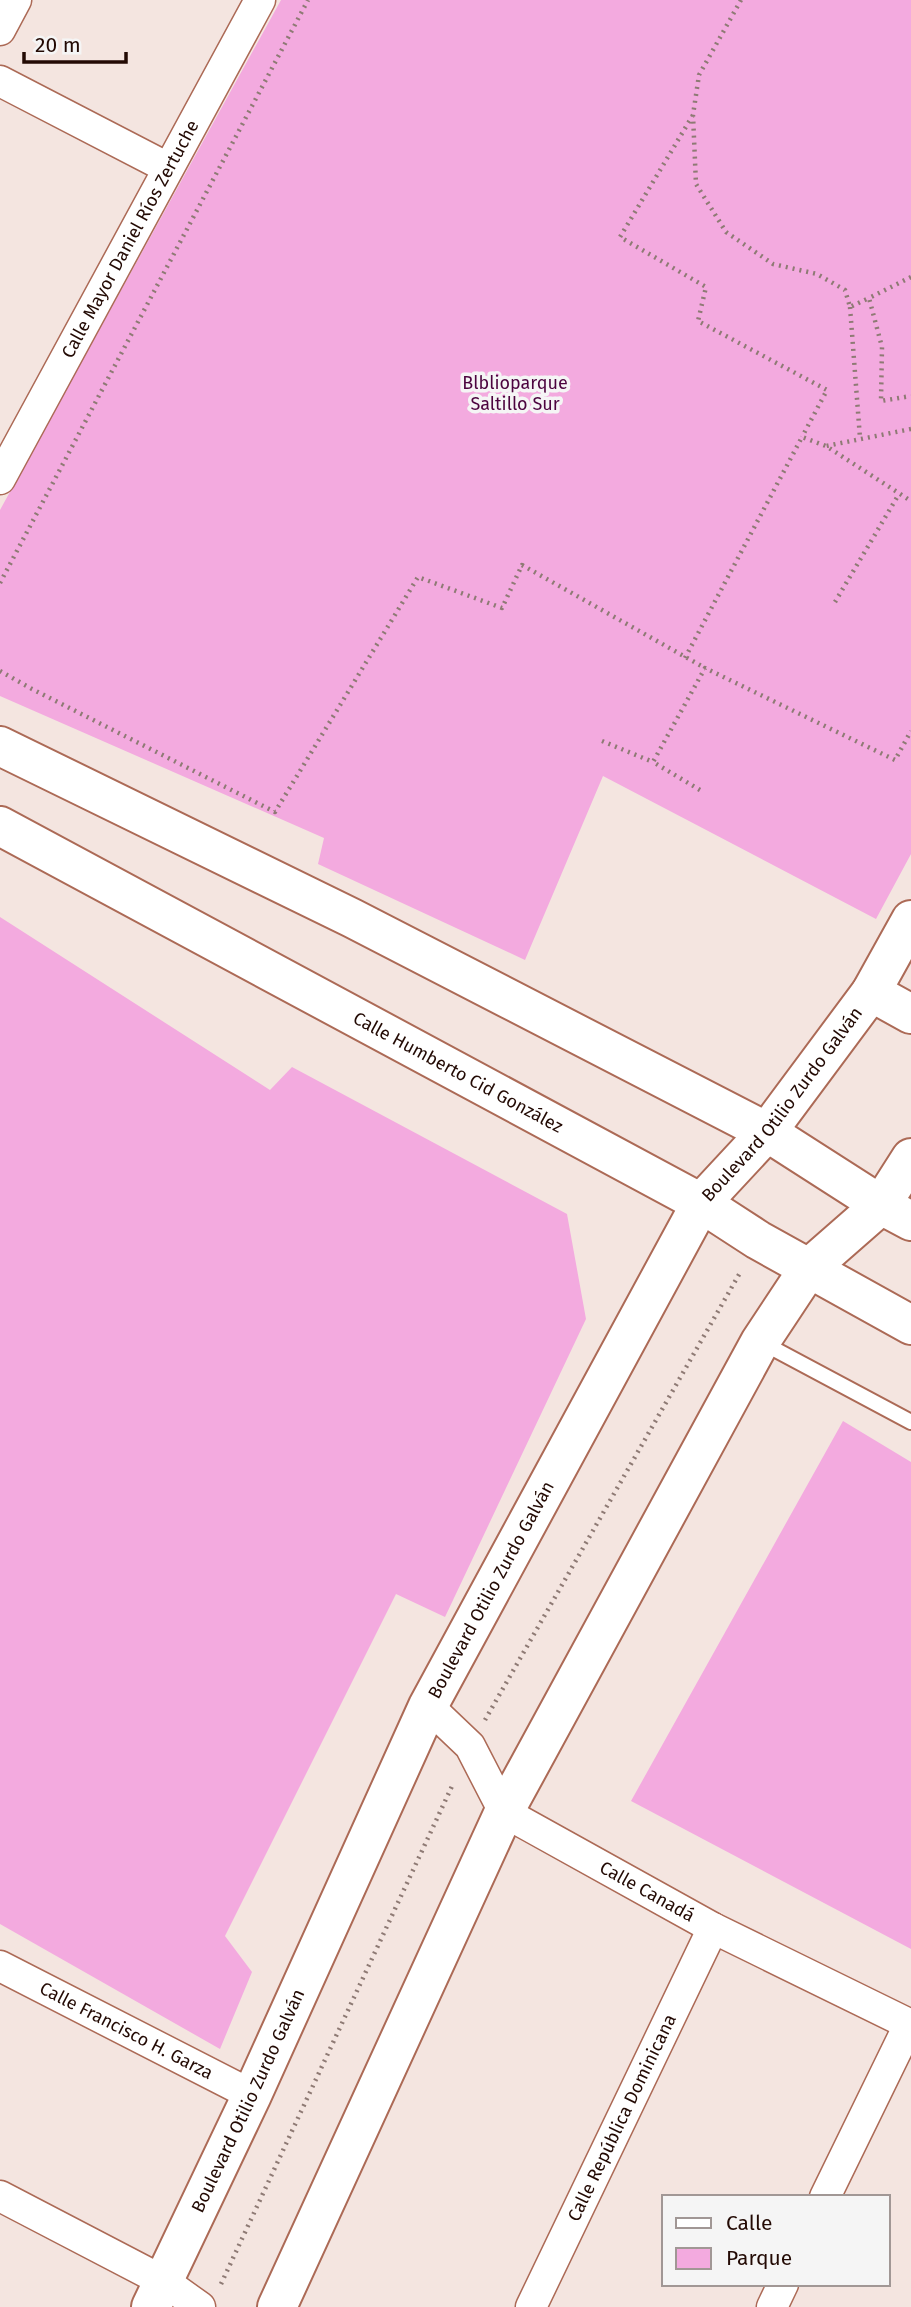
<svg xmlns="http://www.w3.org/2000/svg" width="911" height="2307" viewBox="0 0 911 2307" font-family="'Fira Sans',sans-serif">
<style>
.green{fill:#f3aadf}
.lines{fill:none;stroke-linecap:round;stroke-linejoin:round}
.lane-casing{stroke:#ac6a56;stroke-width:18}
.street-casing{stroke:#ac6a56;stroke-width:33}
.secondary-casing{stroke:#ac6a56;stroke-width:42}
.path{stroke:#8e7a74;stroke-width:4.5;stroke-dasharray:2 5;stroke-linecap:butt}
.lane{stroke:#fff;stroke-width:14}
.street{stroke:#fff;stroke-width:30}
.secondary{stroke:#fff;stroke-width:38}
.labels{text-anchor:middle;stroke-width:7;stroke-linejoin:round;paint-order:stroke}
.street-label{font-size:18px;fill:#230a04;stroke:#f5f5f5}
.park-label{font-size:18px;fill:#4c043f;stroke:#f5f5f5}
</style>
<rect width="100%" height="100%" fill="#f4e5e0"/>
<path class="green" d="M281,0H911V854L876,919L603,776L525,960L318,864L324,838L0,696V510Z
M0,917L270,1090L292,1067L567,1214L586,1319L445,1617L396,1594L225,1936L252,1972L220,2049L0,1924Z
M843,1421L911,1462V1949L631,1801Z"/>
<g class="lines">
<g class="lane-casing">
<path id="lane" d="M761,1342L911,1422"/>
</g>
<g class="street-casing">
<g id="street">
<path d="M0,30L16,0"/>
<path d="M0,81L168,168"/>
<path id="s1" d="M0,479L260,0"/>
<path id="s2" d="M428,1706L470,1746L504,1812L713,1928L911,2025"/>
<path id="s3" d="M0,1966L252,2095"/>
<path d="M0,2196L165,2282L200,2307"/>
<path d="M825,2197L909,2025"/>
<path id="s4" d="M531,2307L713,1928"/>
<path d="M772,2307L783,2284"/>
</g>
</g>
<g class="secondary-casing">
<g id="secondary">
<path d="M0,746L352,918L767,1132L881,1205L911,1221"/>
<path id="s5" d="M0,826L701,1203L758,1240L911,1325"/>
<path d="M871,992L911,1014"/>
<path id="s6" d="M151,2307L252,2095L428,1706L701,1203L767,1132L871,992L911,920"/>
<path d="M277,2307L504,1812L760,1342L809,1268L881,1205L911,1158"/>
</g>
</g>
<path class="path" d="M741,0L699,75L693,115L696,184L726,232L773,264L817,274L845,290L850,307L869,298
M693,115L620,237L706,287L698,321L827,390L802,437
M911,277L869,298L882,347L881,401L911,396
M850,307L860,438
M911,429L826,446L911,501
M0,583L308,0
M835,602L899,494
M685,658L802,437L826,446
M0,671L32,689L275,812L418,577L502,608L522,565L705,668
M602,741L653,762
M700,790L653,762L705,668L895,760L911,731
M485,1720L741,1271
M221,2284L453,1784"/>
<use href="#lane" class="lane"/>
<use href="#street" class="street"/>
<use href="#secondary" class="secondary"/>
</g>
<g class="labels">
<g class="street-label">
<text dy="6" stroke="none"><textPath href="#s1" startOffset="273">Calle Mayor Daniel Ríos Zertuche</textPath></text>
<text dy="6" stroke="none"><textPath href="#s5" startOffset="520">Calle Humberto Cid González</textPath></text>
<text dy="6" stroke="none"><textPath href="#s6" startOffset="1362">Boulevard Otilio Zurdo Galván</textPath></text>
<text dy="6" stroke="none"><textPath href="#s6" startOffset="794">Boulevard Otilio Zurdo Galván</textPath></text>
<text dy="6" stroke="none"><textPath href="#s2" startOffset="296">Calle Canadá</textPath></text>
<text dy="6" stroke="none"><textPath href="#s3" startOffset="142">Calle Francisco H. Garza</textPath></text>
<text dy="6" stroke="none"><textPath href="#s6" startOffset="228">Boulevard Otilio Zurdo Galván</textPath></text>
<text dy="6" stroke="none"><textPath href="#s4" startOffset="210">Calle República Dominicana</textPath></text>
</g>
<g class="park-label">
<text x="515" y="389">Blblioparque<tspan x="515" dy="21">Saltillo Sur</tspan></text>
</g>
</g>
<rect x="662" y="2195" width="228" height="91" fill="#f5f5f5" stroke="#a19795" stroke-width="2"/>
<rect x="676" y="2218" width="35" height="10" fill="#ffffff" stroke="#a19795" stroke-width="2"/>
<text x="726" y="2230" font-size="21" fill="#230a04">Calle</text>
<rect x="676" y="2248" width="35" height="21" fill="#f3aadf" stroke="#a19795" stroke-width="2"/>
<text x="726" y="2265" font-size="21" fill="#230a04">Parque</text>
<path d="M24 52v10h102v-10" fill="none" stroke="#230a04" stroke-width="3.5"/>
<text x="35" y="52" font-size="21" fill="#230a04" stroke="#f5f5f5" stroke-width="5" paint-order="stroke">20 m</text>
</svg>
